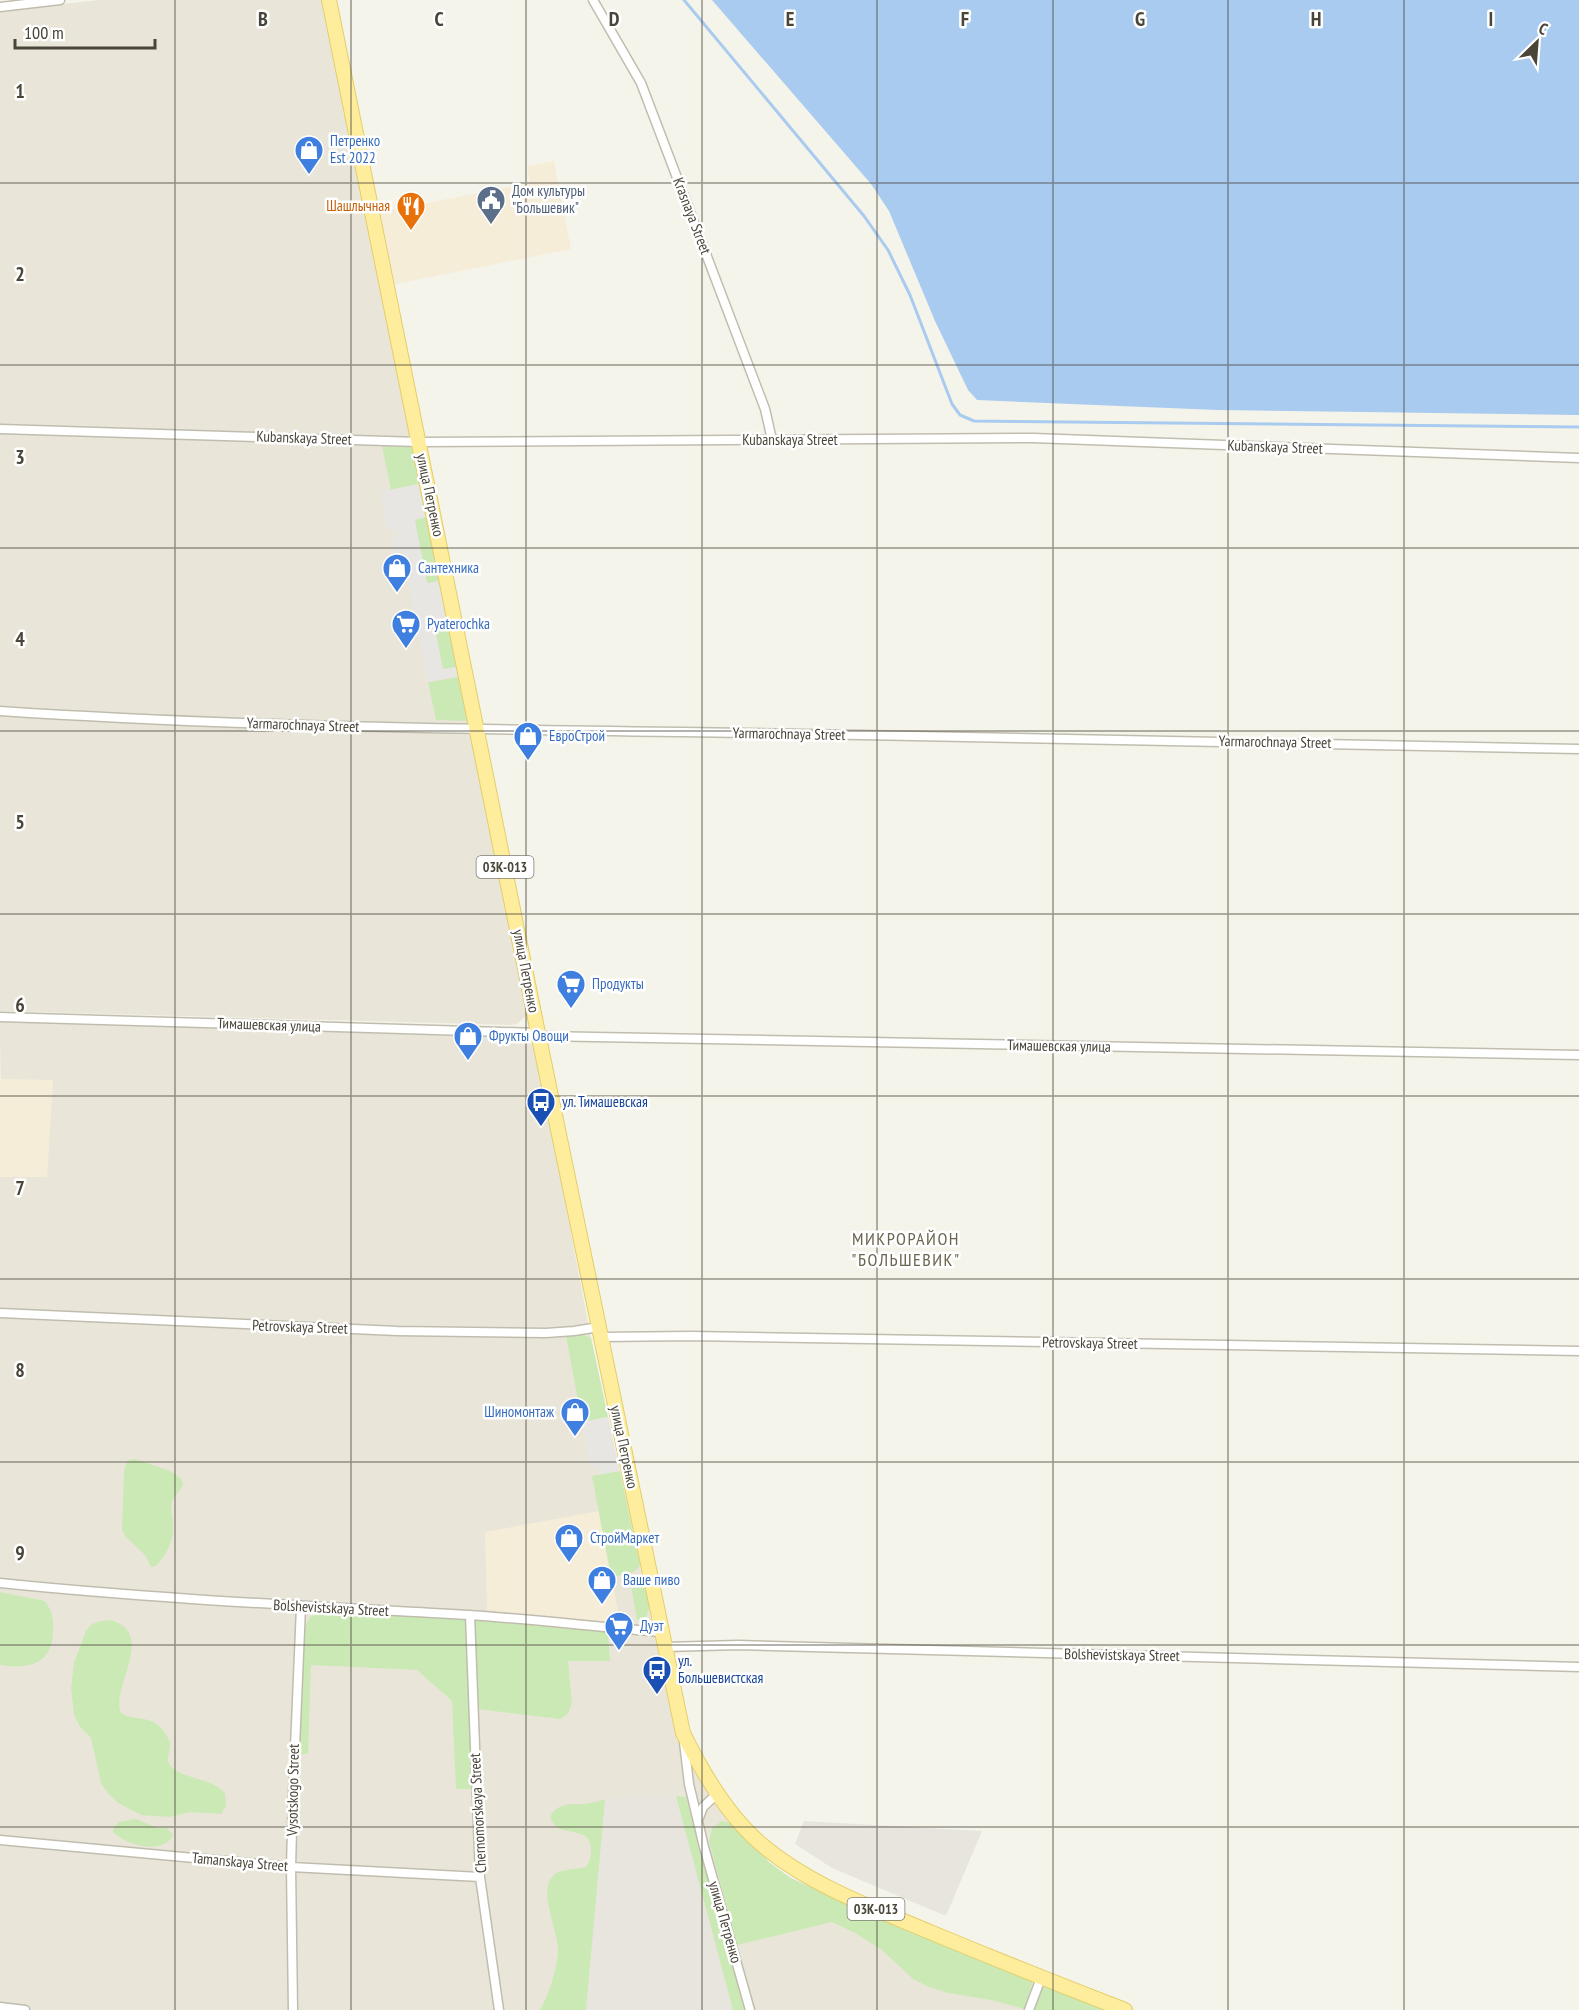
<svg xmlns="http://www.w3.org/2000/svg" width="1579" height="2010" viewBox="0 0 1579 2010" font-family="'PT Sans Narrow',sans-serif">
<style>
.residential{fill:#e9e6d9}
.commercial{fill:#f6edd8}
.industrial{fill:#e8e5df}
.green{fill:#cbe9b5}
.parking{fill:#e7e6e2}
.water{fill:#a9cbf0}
.lines{fill:none;stroke-linecap:round;stroke-linejoin:round}
.stream{stroke:#a9cbf0;stroke-width:3}
.street-casing{stroke:#c1bdae;stroke-width:11}
.primary-casing{stroke:#e3ce6b;stroke-width:16}
.street{stroke:#fff;stroke-width:8}
.primary{stroke:#fded9d;stroke-width:14}
.grid{fill:none;stroke:#4a4539;stroke-width:1.5;stroke-opacity:0.55}
.labels{text-anchor:middle;stroke-width:5;stroke-linejoin:round;paint-order:stroke}
.shield{fill:#fff;stroke:#807d74;stroke-width:1.5}
.shield-label{font-size:14px;font-weight:bold;fill:#4a4539}
.shop-label{font-size:15px;fill:#366cbe;stroke:#fff;text-anchor:start}
.service-label{font-size:15px;fill:#4e5e75;stroke:#fff;text-anchor:start}
.food-label{font-size:15px;fill:#c56008;stroke:#fff;text-anchor:end}
.street-label{font-size:15px;fill:#4a4539;stroke:#fff}
.transit-label{font-size:15px;fill:#164399;stroke:#fff;text-anchor:start}
.quarter-label{font-size:18px;letter-spacing:1.5px;fill:#6d6550;stroke:#fff}
.grid-label{font-size:20px;text-anchor:middle;font-weight:bold;fill:#4a4539;stroke:#fff;stroke-width:5;stroke-linejoin:round;paint-order:stroke}
</style>
<rect width="100%" height="100%" fill="#f5f4eb"/>
<path class="residential" d="M99,0H322L527,1011L525,1017L517,1024L511,1025L0,1011V11Z
M0,1020L514,1038H521L532,1044L536,1051L591,1338L677,1740L731,1823L769,1862L783,1874L905,1929L1105,2010H0Z"/>
<path class="commercial" d="M554,161L571,249L395,284L380,212L530,183L527,166Z
M0,1036L1,1079L53,1080L47,1177H0Z
M599,1511L620,1623L487,1610L485,1532Z"/>
<path class="industrial" d="M656,1796L657,1798L676,1796L733,2010H586L605,1799Z
M804,1821L982,1831L946,1916L832,1868L795,1844Z"/>
<path class="green" d="M382,446L411,447L419,484L391,490Z
M426,517L439,581L427,584L414,519Z
M448,627L456,667L443,670L435,629Z
M458,677L467,721L436,720L428,682Z
M582,1334L591,1338L608,1417L582,1422L566,1336Z
M136,1459C147,1464 172,1469 180,1478C189,1488 173,1493 172,1502C170,1510 173,1517 173,1525C174,1540 166,1558 154,1567L150,1566L146,1556L125,1536L122,1529L124,1471L126,1464L129,1460Z
M620,1471L640,1565C635,1575 622,1575 611,1577L592,1476Z
M637,1584L645,1587L650,1607L646,1617L637,1620L631,1585Z
M0,1592L45,1601C52,1611 54,1619 53,1632C52,1665 28,1669 0,1665Z
M322,1612L466,1619L473,1789H456L452,1701L417,1670L311,1665L308,1754H297L304,1629L310,1617Z
M110,1620C158,1633 110,1687 121,1713C133,1721 149,1715 160,1727C164,1730 169,1739 170,1743C171,1754 163,1761 174,1769C189,1780 211,1778 225,1793L226,1806L221,1814L190,1812L169,1817L141,1815L118,1803L106,1791L101,1783L91,1738L80,1727L74,1715L71,1688L74,1663L86,1631L92,1624L101,1621Z
M473,1620L608,1632L610,1661H568L572,1703L568,1714L560,1719L477,1709Z
M676,1796L686,1797L745,2010H733Z
M605,1799L586,2010H540C549,1994 556,1972 558,1953C559,1930 538,1894 552,1877C559,1868 575,1870 586,1867C590,1861 591,1857 591,1850C591,1827 568,1836 556,1826C541,1814 561,1804 572,1804C584,1805 594,1803 605,1799Z
M136,1819L157,1828H167L173,1835C163,1856 125,1845 113,1832L114,1827L119,1822Z
M722,1821L731,1823L769,1862L792,1879L905,1929L1033,1981L1024,2009L991,2000L948,1993L929,1987L913,1979L882,1950L855,1933L832,1922L737,1945L709,1841L712,1828Z
M1043,1986L1105,2010H1033Z"/>
<path class="parking" d="M419,484L426,517L415,520L427,583L439,581L448,627L435,630L443,669L456,667L458,677L428,682L403,554L392,556L389,538L396,536L395,529L387,530L380,492Z
M608,1417L620,1471L600,1474L598,1466L590,1467L582,1422Z"/>
<path class="water" d="M712,0H1579V415L1217,410L977,400L968,390L935,321L889,211L871,184Z"/>
<g class="lines">
<path class="stream" d="M684,0L864,216L888,250L910,295L952,404L960,415L974,421L1579,427"/>
<g class="street-casing">
<path id="street" d="M593,0L641,83L765,409L772,440
M0,7L60,0
M0,429L419,442L1033,438L1579,458
M0,711C227,726 455,729 682,732C981,737 1280,741 1579,749
M0,1017L538,1033
M539,1036L1579,1055
M0,1313L397,1331L546,1333L574,1331L599,1327
M601,1337L691,1336L1579,1351
M0,1583C156,1599 311,1606 467,1615C532,1619 597,1627 662,1632
M470,1615L480,1877L499,2010
M665,1647L738,1645L1579,1667
M684,1742L689,1784L704,1847L750,2010
M698,1820L703,1807L718,1793
M0,1840L291,1867L480,1877
M0,2007L25,2010
M293,2010L291,1867L293,1794L301,1607
M1029,2010L1041,1978"/>
</g>
<g class="primary-casing">
<path id="primary" d="M329,0L538,1033L683,1733C702,1772 727,1815 761,1844C809,1885 873,1908 930,1932C995,1959 1060,1985 1125,2010"/>
</g>
<use href="#street" class="street"/>
<use href="#primary" class="primary"/>
</g>
<path class="grid" d="M175,0V2010M351,0V2010M526,0V2010M702,0V2010M877,0V2010M1053,0V2010M1228,0V2010M1404,0V2010M0,183H1579M0,365H1579M0,548H1579M0,731H1579M0,914H1579M0,1096H1579M0,1279H1579M0,1462H1579M0,1645H1579M0,1827H1579"/>
<defs>
<g id="shop-pin" transform="scale(1.5)"><path d="M0 17L-7.5 6A9.5 9.5 0 1 1 7.5 6Z" fill="#3f7fe0" stroke="#fff"/><path d="M-5-2.5h2.3a2.7 3.5 0 0 1 5.4 0H5L5.5 6h-11ZM-1.5-2.5h3a1.5 2.3 0 0 0-3 0Z" fill="#fff"/></g>
<g id="civic-pin" transform="scale(1.5)"><path d="M0 17L-7.5 6A9.5 9.5 0 1 1 7.5 6Z" fill="#5c6f8a" stroke="#fff"/><path d="M-.6-6.5H3V-4.5H.6V-3L4-1V1h2V6H-6V1h2V-1L-.6-3ZM-1.2 2.5V6h2.4V2.5Z" fill="#fff"/></g>
<g id="restaurant-pin" transform="scale(1.5)"><path d="M0 17L-7.5 6A9.5 9.5 0 1 1 7.5 6Z" fill="#e8710a" stroke="#fff"/><path d="M-5-6h1v4h1v-4h1v4h1v-4h1v5L-1.5 .5V6h-2V.5L-5-1ZM5-6V6H3V1.5H1.5Q1.5-4 5-6Z" fill="#fff"/></g>
<g id="supermarket-pin" transform="scale(1.5)"><path d="M0 17L-7.5 6A9.5 9.5 0 1 1 7.5 6Z" fill="#3f7fe0" stroke="#fff"/><path d="M-6-5.5h2.5l.6 2H6L4.5 2H-2.5L-4.4-4H-6ZM-1.5 3.2a1.3 1.3 0 1 0 .1 0ZM3 3.2a1.3 1.3 0 1 0 .1 0Z" fill="#fff"/></g>
<g id="bus-pin" transform="scale(1.5)"><path d="M0 17L-7.5 6A9.5 9.5 0 1 1 7.5 6Z" fill="#1a4fb4" stroke="#fff"/><path d="M-5-6H5V4H4V6H2V4H-2V6H-4V4H-5ZM-3.5-4V0h7V-4ZM-3.5 1.2v1.5H-2V1.2ZM2 1.2v1.5H3.5V1.2Z" fill="#fff"/></g>
</defs>
<g fill-rule="evenodd">
<use href="#shop-pin" x="309" y="150"/>
<use href="#civic-pin" x="491" y="200"/>
<use href="#restaurant-pin" x="411" y="206"/>
<use href="#shop-pin" x="397" y="568"/>
<use href="#supermarket-pin" x="406" y="624"/>
<use href="#shop-pin" x="528" y="736"/>
<use href="#supermarket-pin" x="571" y="984"/>
<use href="#shop-pin" x="468" y="1036"/>
<use href="#bus-pin" x="541" y="1102"/>
<use href="#shop-pin" x="575" y="1412"/>
<use href="#shop-pin" x="569" y="1538"/>
<use href="#shop-pin" x="602" y="1580"/>
<use href="#supermarket-pin" x="619" y="1626"/>
<use href="#bus-pin" x="657" y="1670"/>
</g>
<g class="labels">
<g class="shield">
<rect x="476.5" y="856" width="57" height="22" rx="4.5"/>
<rect x="847.5" y="1898" width="57" height="22" rx="4.5"/>
</g>
<g class="shield-label">
<text x="505" y="872">03К-013</text>
<text x="876" y="1914">03К-013</text>
</g>
<g class="shop-label">
<text x="330" y="146">Петренко<tspan x="330" dy="17">Est 2022</tspan></text>
<text x="418" y="573">Сантехника</text>
<text x="427" y="629">Pyaterochka</text>
<text x="549" y="741">ЕвроСтрой</text>
<text x="592" y="989">Продукты</text>
<text x="489" y="1041">Фрукты Овощи</text>
<text x="554" y="1417" text-anchor="end">Шиномонтаж</text>
<text x="590" y="1543">СтройМаркет</text>
<text x="623" y="1585">Ваше пиво</text>
<text x="640" y="1631">Дуэт</text>
</g>
<g class="service-label">
<text x="512" y="196">Дом культуры<tspan x="512" dy="17">"Большевик"</tspan></text>
</g>
<g class="food-label">
<text x="390" y="211">Шашлычная</text>
</g>
<g class="street-label">
<text transform="translate(692 216) rotate(69)" y="5">Krasnaya Street</text>
<text transform="translate(304 438) rotate(2)" y="5">Kubanskaya Street</text>
<text x="790" y="445">Kubanskaya Street</text>
<text transform="translate(1275 447) rotate(2)" y="5">Kubanskaya Street</text>
<text transform="translate(430 495) rotate(78)" y="5">улица Петренко</text>
<text transform="translate(303 725) rotate(2)" y="5">Yarmarochnaya Street</text>
<text transform="translate(789 734) rotate(1)" y="5">Yarmarochnaya Street</text>
<text transform="translate(1275 742) rotate(1)" y="5">Yarmarochnaya Street</text>
<text transform="translate(526 971) rotate(79)" y="5">улица Петренко</text>
<text transform="translate(269 1025) rotate(2)" y="5">Тимашевская улица</text>
<text transform="translate(1059 1046) rotate(1)" y="5">Тимашевская улица</text>
<text transform="translate(300 1327) rotate(2)" y="5">Petrovskaya Street</text>
<text transform="translate(1090 1343) rotate(1)" y="5">Petrovskaya Street</text>
<text transform="translate(624 1447) rotate(78)" y="5">улица Петренко</text>
<text transform="translate(331 1608) rotate(3)" y="5">Bolshevistskaya Street</text>
<text transform="translate(1122 1655) rotate(1)" y="5">Bolshevistskaya Street</text>
<text transform="translate(293 1790) rotate(-89)" y="5">Vysotskogo Street</text>
<text transform="translate(478 1813) rotate(-93)" y="5">Chernomorskaya Street</text>
<text transform="translate(240 1862) rotate(5)" y="5">Tamanskaya Street</text>
<text transform="translate(725 1922) rotate(74)" y="5">улица Петренко</text>
</g>
<g class="transit-label">
<text x="562" y="1107">ул. Тимашевская</text>
<text x="678" y="1666">ул.<tspan x="678" dy="17">Большевистская</tspan></text>
</g>
<g class="quarter-label">
<text x="906" y="1245">МИКРОРАЙОН<tspan x="906" dy="21">"БОЛЬШЕВИК"</tspan></text>
</g>
</g>
<g class="grid-label">
<text x="263" y="26">B</text>
<text x="439" y="26">C</text>
<text x="614" y="26">D</text>
<text x="790" y="26">E</text>
<text x="965" y="26">F</text>
<text x="1140" y="26">G</text>
<text x="1316" y="26">H</text>
<text x="1491" y="26">I</text>
<text x="20" y="98">1</text>
<text x="20" y="281">2</text>
<text x="20" y="464">3</text>
<text x="20" y="646">4</text>
<text x="20" y="829">5</text>
<text x="20" y="1012">6</text>
<text x="20" y="1195">7</text>
<text x="20" y="1377">8</text>
<text x="20" y="1560">9</text>
</g>
<g transform="translate(1537 42) rotate(25)" stroke="#ffffff" stroke-width="4.5" paint-order="stroke">
<path d="M0-4.5L10 22L0 15L-10 22Z" fill="#4a4539"/>
<text y="-9" font-size="16" font-weight="bold" text-anchor="middle" fill="#4a4539">С</text>
</g>
<path d="M15 39v9h140v-9" fill="none" stroke="#4a4539" stroke-width="3"/>
<text x="24" y="39" font-size="18" fill="#4a4539" stroke="#ffffff" stroke-width="4.5" paint-order="stroke">100 m</text>
</svg>
